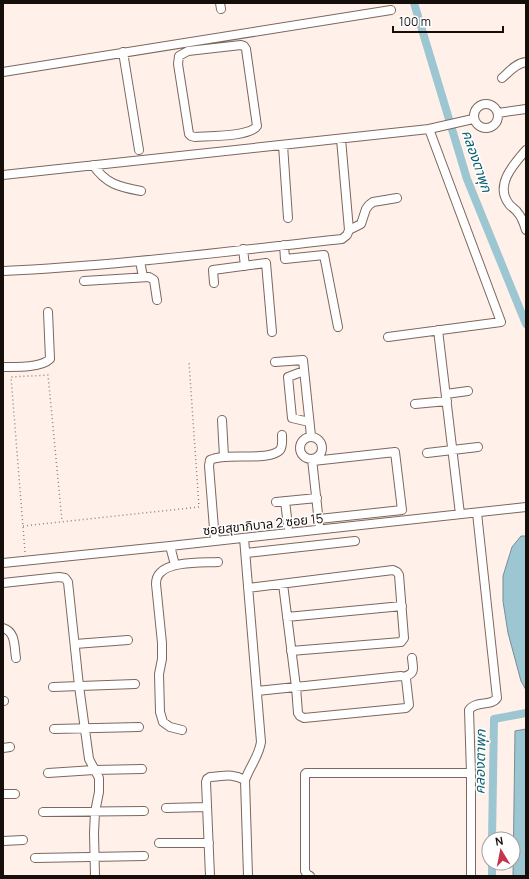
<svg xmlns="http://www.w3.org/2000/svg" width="529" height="879" viewBox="0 0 529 879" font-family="Manrope,'Noto Sans Thai',sans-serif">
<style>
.water{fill:#9cc6d1;stroke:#748f95}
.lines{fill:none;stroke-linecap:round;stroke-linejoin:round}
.canal{stroke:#9cc6d1;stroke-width:8}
.minor-casing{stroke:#7c685e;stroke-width:10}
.path{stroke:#8f847e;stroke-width:1.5;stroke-dasharray:1 3;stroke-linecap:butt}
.minor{stroke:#fff;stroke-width:8}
.labels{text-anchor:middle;stroke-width:3;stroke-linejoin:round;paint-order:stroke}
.street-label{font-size:13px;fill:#160e0a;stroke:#fff}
.water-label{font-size:14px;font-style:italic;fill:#0b6071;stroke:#fff}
</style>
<rect width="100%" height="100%" fill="#fff1e9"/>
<path class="water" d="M521,536H526V690L521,681L508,633L503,601V576L512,547Z
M526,729V876H513L515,731Z"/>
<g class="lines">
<path class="canal" d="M414,3L467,179L526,324
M492,839L494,719L526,713
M492,876V863"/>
<g class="minor-casing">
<path id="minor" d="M220,3L221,9
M241,45L244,46L246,49L257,126C250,137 208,136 195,137L191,136L189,134L178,64L179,56L188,51Z
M123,52L139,150
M3,72L391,10
M502,78C509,72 516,63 526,62
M474 116a12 12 0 1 1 24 0a12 12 0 1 1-24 0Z
M498,113L526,109
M283,145L288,218
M526,150C514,164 494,185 509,204C512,208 516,209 518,213C522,217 524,224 526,230
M93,165C106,184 119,187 141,191
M3,175L429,129L473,119
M349,230L361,224L366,209L369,205L373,202L397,198
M284,245L285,259L324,255L338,327
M243,249L245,266
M140,261L143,277
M3,271C116,266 229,251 342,239L347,235L349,230L341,139
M84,281L149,277L154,280L157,300
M214,283L213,270L266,263L272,332
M438,330L460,514
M388,337L501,322L429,129
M275,362L303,360L311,436
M3,367C15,367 41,368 50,359L48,312
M304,371L288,377L292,418L309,422
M446,394L468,391
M415,404L447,401
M222,420L224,457
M300 448a11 11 0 1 1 22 0a11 11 0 1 1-22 0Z
M427,453L478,447
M312,459L319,523
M313,461L395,452L402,510L319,519
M285,501L288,526
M276,502L317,498
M244,538L261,742C259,756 250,766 245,780L248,876
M215,541L209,466L210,460C225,452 269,462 280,450C283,446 282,440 282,435
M170,546L175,565
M246,553L355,541
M3,563L170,546L526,507
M3,583L59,577L65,578L68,582L79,686L89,759L99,778V792L95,812L94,833L95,876
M248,588L393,570L397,572L399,575L404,638L401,642L291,651
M287,617L402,606
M3,628C16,632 14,646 16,658
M75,644L128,640
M404,677C416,673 413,669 412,658
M53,687L135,684
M257,691L401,676L404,677L406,679L409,705L406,708L304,718L300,716L298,713L296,687L283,584
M3,701H4
M54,729L139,727
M182,730L170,727L163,722L160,712L159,674L162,659V643L156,584C156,580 157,576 160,573C170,561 203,563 218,562
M3,748L10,747
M48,773L94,770L142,769
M3,794H15
M166,808L207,807
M43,812L144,811
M3,841L23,840
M159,843H209
M35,858L144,856
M210,876L206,782L207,779L210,777C225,776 232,773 245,780
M310,876L307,874L305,871V774L306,773H471
M471,876V773L469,710C476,700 491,707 497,698L477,513"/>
</g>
<path class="path" d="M23,526L199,507L189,362
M25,552L11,377L48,375L62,521"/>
<use href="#minor" class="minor"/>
</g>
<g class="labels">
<g class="street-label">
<text transform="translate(263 524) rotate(-6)" y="5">ซอยสุขาภิบาล 2 ซอย 15</text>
</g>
<g class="water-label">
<text transform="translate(477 161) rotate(71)" y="5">คลองตาพุก</text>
<text transform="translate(480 762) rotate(-89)" y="5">คลองตาพุก</text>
</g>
</g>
<rect width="529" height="879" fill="none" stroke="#160e0a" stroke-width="8"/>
<g transform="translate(501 851) rotate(350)"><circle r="19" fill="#ffffff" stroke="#a29f9d"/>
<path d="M0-3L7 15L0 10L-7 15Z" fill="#c6354e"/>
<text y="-6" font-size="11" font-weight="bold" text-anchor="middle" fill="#160e0a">N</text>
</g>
<path d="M393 26v6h110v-6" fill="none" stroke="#160e0a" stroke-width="2"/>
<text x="399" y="26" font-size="12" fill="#160e0a" stroke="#ffffff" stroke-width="3" paint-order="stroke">100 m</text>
</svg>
